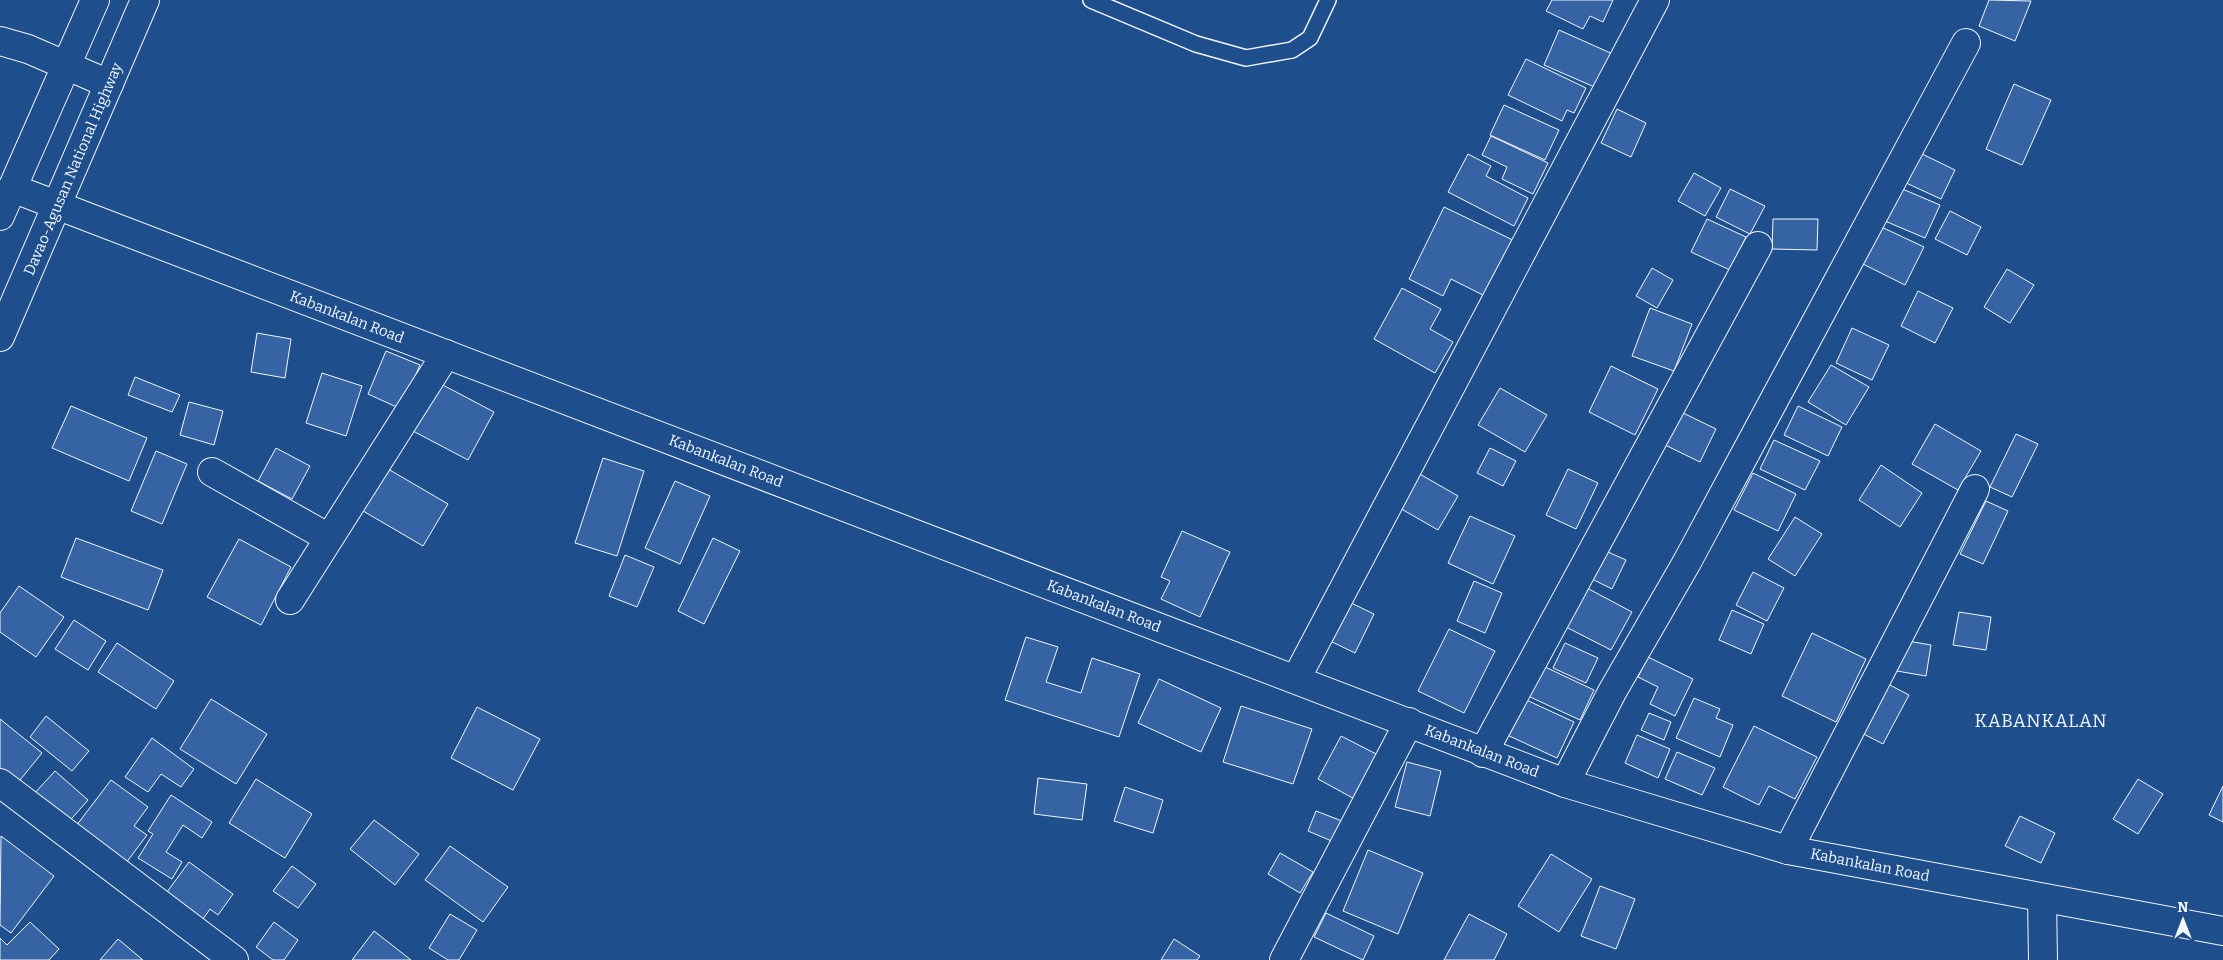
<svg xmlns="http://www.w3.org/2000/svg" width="2223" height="960" viewBox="0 0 2223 960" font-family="Bitter,serif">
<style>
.building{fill:#3563a3;stroke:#f2f6ff}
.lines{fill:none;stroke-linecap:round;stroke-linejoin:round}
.lane-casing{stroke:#f2f6ff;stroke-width:18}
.street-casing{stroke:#f2f6ff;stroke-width:30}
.secondary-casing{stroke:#f2f6ff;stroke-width:30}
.highway-casing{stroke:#f2f6ff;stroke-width:30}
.lane{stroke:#1f4e8c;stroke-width:15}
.street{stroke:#1f4e8c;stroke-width:28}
.secondary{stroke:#1f4e8c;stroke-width:28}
.highway{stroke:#1f4e8c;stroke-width:28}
.labels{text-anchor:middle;stroke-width:4;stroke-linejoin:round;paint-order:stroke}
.street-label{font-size:15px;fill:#f2f6ff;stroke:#1f4e8c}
.quarter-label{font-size:18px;letter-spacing:1px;fill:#f2f6ff;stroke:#1f4e8c}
</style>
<rect width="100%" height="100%" fill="#1f4e8c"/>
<path class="building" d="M1552,0H1613L1603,22L1590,16L1583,29L1546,11Z
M1989,0L2031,1L2015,41L1979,26Z
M1559,30L1615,55L1599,89L1544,65Z
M1526,59L1586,88L1574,113L1567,110L1562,121L1508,95Z
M2014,84L2051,100L2022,165L1986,149Z
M1504,105L1559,130L1545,160L1490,135Z
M1617,109L1646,123L1631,157L1601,143Z
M1491,136L1548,163L1533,194L1502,179L1507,167L1482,155Z
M1918,152L1955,170L1941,199L1904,182Z
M1468,154L1491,166L1486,176L1528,198L1514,226L1448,192Z
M1694,173L1721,188L1705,216L1678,201Z
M1893,185L1940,205L1925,238L1878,218Z
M1730,189L1765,206L1750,234L1716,217Z
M1444,207L1517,242L1489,298L1451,279L1443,296L1409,279Z
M1950,211L1981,227L1967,255L1935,239Z
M1707,219L1746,237L1730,270L1691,252Z
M1773,219H1818L1817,250L1772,249Z
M1875,224L1924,247L1905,285L1857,261Z
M1652,268L1673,280L1657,308L1636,296Z
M2007,269L2034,285L2010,323L1984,307Z
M1402,288L1441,309L1430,329L1453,342L1435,373L1374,339Z
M1918,291L1953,308L1935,343L1901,326Z
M1650,308L1692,324L1674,371L1632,356Z
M1852,328L1889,345L1872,380L1836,363Z
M257,333L291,339L285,378L251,372Z
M386,351L420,365L401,409L368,394Z
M1831,365L1869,387L1846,425L1808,402Z
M1611,366L1658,389L1635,435L1589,412Z
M322,373L362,386L346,436L306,423Z
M135,377L180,395L172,412L128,395Z
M439,383L494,412L468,460L413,431Z
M1500,388L1547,415L1525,452L1478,425Z
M189,402L223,411L214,445L180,435Z
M71,406L147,438L129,481L52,448Z
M1798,406L1842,427L1828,456L1784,435Z
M1679,411L1716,429L1700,462L1663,444Z
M1935,424L1981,451L1958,490L1912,464Z
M2016,434L2038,444L2012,497L1990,487Z
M1774,440L1820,461L1805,490L1760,469Z
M276,448L310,466L292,499L258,481Z
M1490,448L1516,461L1503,486L1477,473Z
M156,451L187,464L162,524L131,511Z
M603,458L644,471L617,556L575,543Z
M1881,465L1922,493L1900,527L1859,500Z
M383,466L448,504L423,546L358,508Z
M1568,469L1598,483L1576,529L1546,515Z
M1418,473L1458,496L1438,530L1398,507Z
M1753,473L1796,494L1778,531L1734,510Z
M675,481L710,496L680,564L645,548Z
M1986,501L2008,511L1983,564L1960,554Z
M1470,516L1515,536L1493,584L1448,563Z
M1795,517L1822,534L1795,576L1768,559Z
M1182,531L1230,552L1200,617L1161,599L1170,581L1161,577Z
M76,538L163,570L148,610L61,577Z
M713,538L740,551L704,624L678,611Z
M239,539L291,567L261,625L207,597Z
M1601,549L1626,560L1612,589L1588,577Z
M625,555L654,567L637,607L609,596Z
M1753,572L1784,588L1767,621L1736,605Z
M1474,581L1502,593L1485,633L1457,621Z
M19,586L64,617L36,657L0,632V613Z
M1587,588L1632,612L1611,650L1566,627Z
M1345,600L1374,614L1355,653L1326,639Z
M1732,610L1764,624L1751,654L1719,640Z
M1959,612L1991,617L1986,650L1953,645Z
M74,620L106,641L88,670L55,649Z
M1449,629L1495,651L1464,713L1418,691Z
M1812,633L1866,659L1836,722L1782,696Z
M1026,637L1058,647L1046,682L1081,693L1092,658L1140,674L1119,737L1005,700Z
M1902,640L1931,645L1926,676L1897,671Z
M117,643L174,681L156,709L98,672Z
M1565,643L1598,658L1586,683L1553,668Z
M1648,657L1693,679L1675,716L1650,704L1658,687L1638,677Z
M1543,666L1594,690L1580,720L1528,696Z
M1159,679L1221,708L1201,752L1138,723Z
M1884,682L1909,695L1883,744L1858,731Z
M1522,698L1574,722L1557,758L1505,734Z
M1694,698L1720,709L1716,718L1733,725L1720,757L1676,738Z
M211,699L267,734L236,784L180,749Z
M1241,706L1312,729L1293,784L1223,762Z
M477,707L540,739L513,790L451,758Z
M1649,713L1671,722L1664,740L1641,730Z
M46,716L89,751L72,771L30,737Z
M0,719L42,753L16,785L0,772Z
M1754,726L1817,757L1795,799L1769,786L1759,805L1723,787Z
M1637,735L1670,749L1658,778L1625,763Z
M1341,736L1384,758L1360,802L1318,779Z
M152,738L194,769L181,787L161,774L148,792L125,777Z
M1677,752L1715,768L1702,795L1665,779Z
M1407,762L1441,771L1430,816L1395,807Z
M55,771L88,800L66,825L32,796Z
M1038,778L1087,784L1082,820L1034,814Z
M256,779L312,814L285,858L229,823Z
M2138,779L2163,794L2138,834L2113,819Z
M111,780L148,807L134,826L147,835L123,867L73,830Z
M2223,786V822L2209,815Z
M1125,787L1163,800L1153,833L1114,821Z
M171,795L212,822L202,838L183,825L166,852L182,862L172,879L138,858L153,834L148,831Z
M1316,811L1342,821L1334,842L1308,831Z
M2020,816L2055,833L2041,863L2005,846Z
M374,820L419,854L395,885L350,849Z
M1,836L54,876L11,933L0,925Z
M450,846L508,887L483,922L425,880Z
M1368,850L1423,873L1398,934L1343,911Z
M1280,853L1313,872L1300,893L1268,874Z
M1551,854L1592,879L1559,932L1518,906Z
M189,862L233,894L218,915L210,909L203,919L167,892Z
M292,866L316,884L298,908L273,891Z
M1600,886L1635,899L1616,949L1581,936Z
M1326,913L1374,936L1363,960L1314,937Z
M450,914L477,930L459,960H448L429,948Z
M1469,914L1507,934L1494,960H1444Z
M30,922L59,949L49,960H0V938L7,945Z
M274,922L298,940L284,960H273L256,947Z
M374,931L411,960H352Z
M118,939L143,960H100Z
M1174,939L1200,956L1197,960H1161Z"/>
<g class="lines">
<g class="lane-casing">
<path id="lane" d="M1091,0L1196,44L1246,58L1292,50L1310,38L1328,0"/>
</g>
<g class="street-casing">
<path id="street" d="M212,472L329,538
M290,600L446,354
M1296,679L1655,0
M1483,753L1758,246
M0,783L234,960
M1565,783L1612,692L1687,562L1966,43
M1788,850L1975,489
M2042,898L2043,960
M1284,960L1409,722"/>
</g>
<g class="secondary-casing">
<path id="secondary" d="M0,41L28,49L109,84
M12,188L1565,783L1788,850L2223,931"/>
</g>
<g class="highway-casing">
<path id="highway" d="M0,216L95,0
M0,337L145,0"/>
</g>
<use href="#lane" class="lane"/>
<use href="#street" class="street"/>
<use href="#secondary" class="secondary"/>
<use href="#highway" class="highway"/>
</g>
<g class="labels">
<g class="street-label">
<text transform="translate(73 169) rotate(-67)" y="5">Davao-Agusan National Highway</text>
<text transform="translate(347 317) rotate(21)" y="5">Kabankalan Road</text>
<text transform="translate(726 461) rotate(21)" y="5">Kabankalan Road</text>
<text transform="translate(1104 606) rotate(21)" y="5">Kabankalan Road</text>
<text transform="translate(1482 751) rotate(21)" y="5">Kabankalan Road</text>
<text transform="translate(1870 865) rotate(11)" y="5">Kabankalan Road</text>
</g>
<g class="quarter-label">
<text x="2041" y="727">KABANKALAN</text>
</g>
</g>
<g transform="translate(2183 920)" stroke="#1f4e8c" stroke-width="4" paint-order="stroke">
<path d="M0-4L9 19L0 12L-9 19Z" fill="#f2f6ff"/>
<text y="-8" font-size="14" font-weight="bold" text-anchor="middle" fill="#f2f6ff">N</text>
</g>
</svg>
